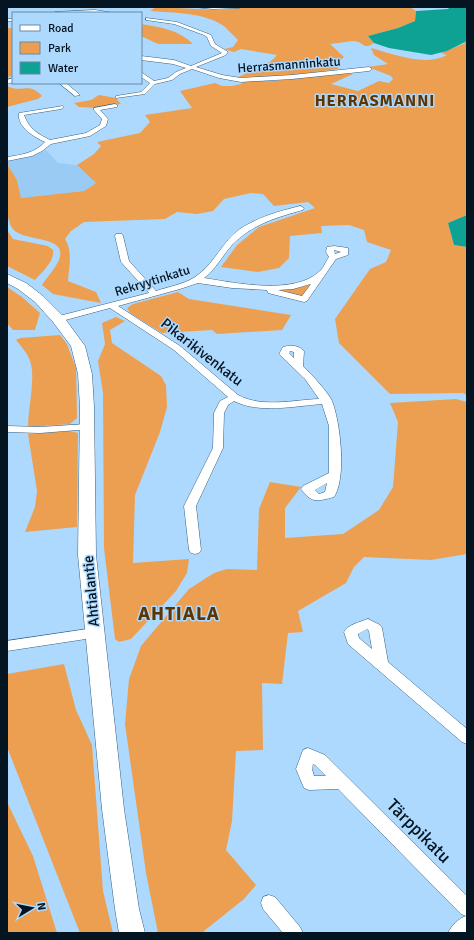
<svg xmlns="http://www.w3.org/2000/svg" width="474" height="940" viewBox="0 0 474 940" font-family="Signika,sans-serif">
<style>
.built{fill:#99cbf5}
.green{fill:#ec9f50}
.water{fill:#0da294}
.lines{fill:none;stroke-linecap:round;stroke-linejoin:round}
.street-casing{stroke:#386080;stroke-width:1}
.secondary-casing{stroke:#386080;stroke-width:1}
.street{fill:#fff;fill-rule:evenodd}
.secondary{fill:#fff;fill-rule:evenodd}
.labels{text-anchor:middle;stroke-width:3;stroke-linejoin:round;paint-order:stroke}
.far-street-label{font-size:13px;fill:#041421;stroke:#add9fe}
.street-label{font-size:15px;fill:#041421;stroke:#add9fe}
.far-district-label{font-size:16px;font-weight:bold;letter-spacing:1px;fill:#5c3505;stroke:#add9fe}
.near-street-label{font-size:18px;fill:#041421;stroke:#add9fe}
.district-label{font-size:19px;font-weight:bold;letter-spacing:1px;fill:#5c3505;stroke:#add9fe}
</style>
<rect width="100%" height="100%" fill="#add9fe"/>
<path class="built" d="M46,150L58,163L77,165L96,183L84,191L21,198L17,180L7,164V161L30,157Z"/>
<path class="green" d="M156,7L219,10L247,7H410L416,11L415,21L398,28L368,36L374,43C362,51 364,41 353,41C346,42 338,43 330,44L344,57L338,62V69C304,74 272,79 238,77C252,70 267,67 277,55L241,49L234,52L224,49L233,47L238,40C234,36 229,31 225,27C205,12 174,13 150,11Z
M141,24C161,27 179,30 193,44H158L141,36Z
M7,28H13V76L7,77Z
M467,41V215L448,223L454,245L467,247V395L463,393L390,394L339,343L335,319L370,269L386,262L391,250L367,242L364,230L349,225L321,226L322,233L290,236L289,258L279,268L258,272L221,267L237,245L259,227L315,208L308,202L274,206L263,194L251,193L224,199L213,211L197,214L177,212L165,219L84,222L71,231L65,239C73,251 69,267 68,281L96,292L101,303L53,294L42,285C47,277 55,269 59,260C69,234 22,243 12,228C3,212 7,182 7,164L17,180L21,198L84,191L96,183L77,165L94,154L101,146L97,142L140,133L150,122L145,115L192,108L180,91L215,83L222,86H232L241,84L245,81H273L346,73L353,74L331,84L358,91L379,81L389,83L393,79L391,76L368,67L388,64L374,55L371,48C394,54 425,67 447,55L441,53L463,44Z
M7,86C23,94 28,81 42,96L38,99L7,107Z
M99,95L116,98L121,104L96,108L79,107L74,103L91,100Z
M7,230L13,239L48,246L53,250C55,261 42,272 35,280L7,266Z
M313,283L306,294L301,296L276,290Z
M7,287L22,297L40,313L35,330H13L7,323Z
M178,292L189,299L291,315L282,330L217,334L212,330L162,333L130,313L127,308L133,304Z
M116,317L125,321L110,330L112,343L161,376L166,385L167,407L160,432L135,495L133,563L189,559L187,573L176,591L131,639L119,642L115,639L104,548L103,393L98,361L105,344L102,323Z
M60,335L67,344L76,368L77,418L70,424L28,427C28,409 36,376 30,361C28,354 21,346 16,340L20,338Z
M456,399L467,402V554L431,560L364,557L354,567L346,583L298,611L303,632L288,633L282,684L262,683L263,750L236,751L232,821L226,850L256,885L244,899L204,931V933H158L146,873L125,724L129,679L141,646L189,589L214,573L227,569L257,570L259,509L270,482L301,487L285,508V538L343,534L379,510L393,487L398,422L390,403Z
M70,431L78,433L77,527L25,532L35,507L37,491L28,434Z
M64,664L76,710L92,745L103,891L113,933H80L7,747V674Z
M7,802L33,856L57,933H7Z"/>
<path class="water" d="M450,7H467V41L447,51L431,55L389,48L374,43L368,36L398,28L415,21L416,11L448,9Z
M467,215V247L454,245L448,223Z"/>
<g class="lines">
<g class="street-casing">
<path id="street" d="M194,7H241L239,8L213,9Z
M95,10L114,13H53L55,12Z
M146,18L177,22L211,35L215,44L228,52L226,55L196,67L222,75L241,78L292,75L369,67L372,69L369,71L292,79L241,82L219,78L192,69L180,74L172,80L155,84L145,94L116,98V96L141,92L150,83L141,77V72L154,81L168,78L176,72L186,68L173,64L141,60V56L174,60L191,66L222,53L211,46L207,37L204,35L174,24L146,20Z
M7,19H13V21H7Z
M13,78V82L7,84V80Z
M59,83H66L80,95L75,96Z
M115,104L117,105V107L100,110L108,119L106,126L90,136L51,144L42,151L32,156L7,161V157C21,155 35,153 45,142C34,137 17,127 19,113L63,106L64,107L61,109L24,115C29,129 38,134 50,140L86,133L100,125L102,119L94,110V108Z
M300,206L304,208L303,210C277,217 251,225 232,245C222,256 216,269 204,278C236,283 296,296 321,270C324,267 326,261 329,257L326,252L327,247L334,246L348,248V255L336,259L307,301L304,302L268,293L267,290L232,288L198,283L180,289L118,306L180,346L238,395C262,408 293,400 319,399L305,379L279,354L283,347C291,345 298,345 304,351L303,366C310,373 329,393 332,401C340,421 347,477 334,497C318,501 312,504 301,489L303,486L329,473V426L322,404C296,406 258,414 234,401L228,405L224,413L223,448L196,506L201,550L199,553L195,554L191,553L189,550L184,506L213,448L214,413L220,401L228,397L174,350L110,308L58,322L54,319L55,317L149,293L121,262L115,236L116,234H122L123,236L129,261L156,291C171,286 187,284 199,274C215,262 223,241 240,229C258,217 280,211 300,206ZM334,250L341,252L335,254ZM311,284L302,296L278,290L293,289ZM290,351L294,352V358L289,353ZM327,483L325,492L319,494L315,490Z
M87,424L91,425L92,427L91,429L40,433L7,432V426L40,427Z
M368,619L380,625L382,628L388,662L467,729V744L462,742L348,644L344,632C349,624 360,622 368,619ZM367,629L369,631L372,649L359,638L358,634Z
M94,628L99,629L101,633L99,637L7,651V641Z
M308,748L325,755L467,896V933H448C452,925 458,919 466,916L461,914L338,789L309,790L304,788L296,769L303,750ZM313,764L315,765L326,776H314L312,769Z
M269,895L275,897L300,927L303,933H283L263,909L261,903L263,897Z"/>
</g>
<g class="secondary-casing">
<path id="secondary" d="M7,274L26,283L43,296L63,316L85,346L92,374L94,407L96,555L124,809L139,909L145,933H119L115,909L102,809L78,555L80,407L78,374L71,346L53,322L35,302L18,289L7,283Z"/>
</g>
<use href="#street" class="street"/>
<use href="#secondary" class="secondary"/>
</g>
<g class="labels">
<g class="far-street-label">
<text transform="translate(289 64) rotate(-4)" y="5">Herrasmanninkatu</text>
<text transform="translate(152 280) rotate(-17)" y="5">Rekryytinkatu</text>
</g>
<g class="street-label">
<text transform="translate(202 352) rotate(38)" y="5">Pikarikivenkatu</text>
<text transform="translate(91 591) rotate(-95)" y="5">Ahtialantie</text>
</g>
<g class="far-district-label">
<text x="375" y="106">HERRASMANNI</text>
</g>
<g class="near-street-label">
<text transform="translate(419 831) rotate(45)" y="6">Tärppikatu</text>
</g>
<g class="district-label">
<text x="179" y="620">AHTIALA</text>
</g>
</g>
<rect width="474" height="940" fill="none" stroke="#041421" stroke-width="16"/>
<rect x="12" y="12" width="130" height="72" fill="#add9fe" stroke="#698aa6"/>
<rect x="20" y="25" width="20" height="6" fill="#ffffff" stroke="#698aa6"/>
<text x="48" y="32" font-size="12" fill="#041421">Road</text>
<rect x="20" y="42" width="20" height="12" fill="#ec9f50" stroke="#698aa6"/>
<text x="48" y="52" font-size="12" fill="#041421">Park</text>
<rect x="20" y="62" width="20" height="12" fill="#0da294" stroke="#698aa6"/>
<text x="48" y="72" font-size="12" fill="#041421">Water</text>
<g transform="translate(32 908) rotate(80)" stroke="#add9fe" stroke-width="3" paint-order="stroke">
<path d="M0-3L7 15L0 10L-7 15Z" fill="#041421"/>
<text y="-6" font-size="11" font-weight="bold" text-anchor="middle" fill="#041421">N</text>
</g>
</svg>
